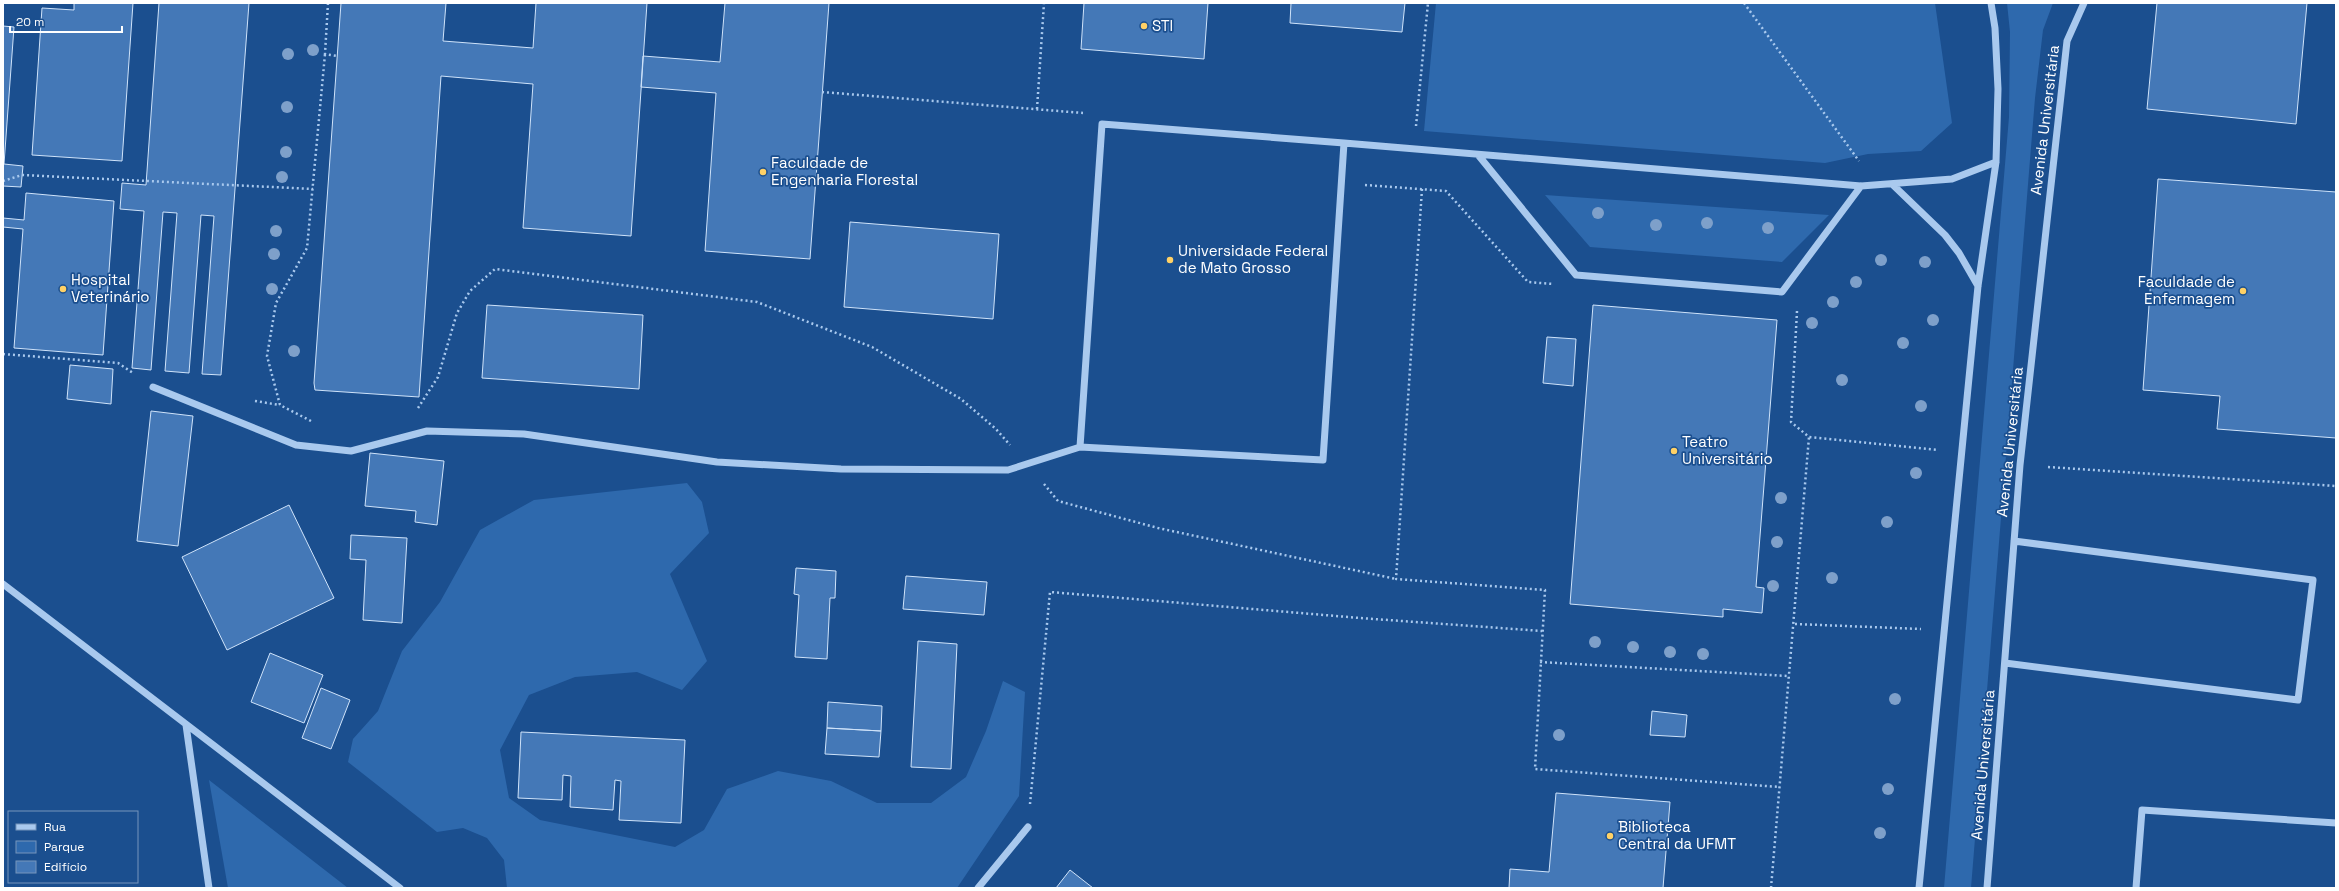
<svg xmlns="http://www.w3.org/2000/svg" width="2339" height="891" viewBox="0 0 2339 891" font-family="'Space Grotesk',sans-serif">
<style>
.green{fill:#2e69ad}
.building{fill:#4478b7;stroke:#cfe3fa}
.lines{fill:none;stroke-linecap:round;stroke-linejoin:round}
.path{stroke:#a9c9ee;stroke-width:2.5;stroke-dasharray:2 3;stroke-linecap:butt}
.minor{stroke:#a9c9ee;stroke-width:7}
.tree{fill:#7ea0ca}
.poi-dot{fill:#ffd166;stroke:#1b4f8f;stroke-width:1.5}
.labels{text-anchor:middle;stroke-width:3.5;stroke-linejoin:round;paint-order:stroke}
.poi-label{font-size:15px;fill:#fff;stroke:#1b4f8f;text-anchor:start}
.street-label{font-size:15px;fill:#fff;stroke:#1b4f8f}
</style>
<rect width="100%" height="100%" fill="#1b4f8f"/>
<path class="green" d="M1436,3H1935L1952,123L1921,151L1868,154L1825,163L1424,131Z
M2007,3H2053L2043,30L2035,98L1971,888H1944L2009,117L2010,32Z
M1545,195L1829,215L1782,262L1590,247Z
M687,483L702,502L709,533L670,574L707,661L682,690L637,672L575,677L529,695L500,750L509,798L540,820L675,847L704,830L727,789L778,771L831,781L877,803H931L966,777L986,731L1003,681L1025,692L1019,796L957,888H507L504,860L487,838L463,828L437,832L348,762L353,739L378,711L402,651L440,602L480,530L534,500Z
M209,780L348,888H228Z"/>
<path class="building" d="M74,3H133L122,161L32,155L42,8L74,10Z
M159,3H249L221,375L202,374L214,216L201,215L189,373L165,371L177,213L163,212L151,370L132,368L144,211L120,209L122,183L146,185Z
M341,3H446L443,41L533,48L536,3H647L631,236L523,228L533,84L441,76L419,397L315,390L314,383Z
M725,3H829L810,259L705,251L716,93L641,87L643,56L720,62Z
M1084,3H1208L1204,59L1081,49Z
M1291,3H1405L1402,32L1290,23Z
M2157,3H2307L2296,124L2147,109Z
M3,26L14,27L4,164L23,166L21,187L3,186Z
M2158,179L2336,192V438L2217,429L2220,396L2143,390Z
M26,193L114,201L103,355L14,348L23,229L3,227V218L24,220Z
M850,222L999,234L993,319L844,307Z
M487,305L643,315L639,389L482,378Z
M1593,305L1777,320L1756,587L1764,588L1762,613L1723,609V617L1570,604Z
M1547,337L1576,339L1573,386L1543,383Z
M70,365L113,369L111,404L67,399Z
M151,411L193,416L178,546L137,541Z
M370,453L444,461L437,525L415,522L416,511L365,506Z
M289,505L334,598L227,650L182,557Z
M351,535L407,538L402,623L363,620L366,560L350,559Z
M796,568L836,571L835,598H830L827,659L795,657L799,595L794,594Z
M906,576L987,582L984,615L903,609Z
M918,641L957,644L951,769L911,767Z
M270,653L323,675L304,723L251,702Z
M321,688L350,700L331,749L302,738Z
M828,702L882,706L881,731L827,728Z
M1652,711L1687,715L1685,737L1650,735Z
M827,728L881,731L879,757L825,754Z
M521,732L685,740L681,823L619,820L621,781L615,780L613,810L570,807L571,776L563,775L562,800L518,798Z
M1556,793L1670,802L1663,888H1509L1510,869L1549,872Z
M1070,870L1093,888H1056Z"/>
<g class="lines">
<path class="path" d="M328,3L325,54L337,56
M1744,3L1859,161
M822,92L1083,113
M1037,109L1044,3
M1416,126L1428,3
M3,181L22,175L313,189
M1365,185L1446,191L1528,282L1553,284
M1422,189L1396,579L1545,590L1535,769L1780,787
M1797,311L1791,422L1809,437L1938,450
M3,354L118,363L133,373
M255,401L280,405
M418,408L438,377L457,313L470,291L495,269L757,302L872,347L961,399L996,429L1010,445
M311,421L280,405L267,356L276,303L307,248L325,54
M2048,467L2336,486
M1044,484L1058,501L1158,528L1396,579
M1795,624L1921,629
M1540,662L1788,676
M1030,804L1050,592L1360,618L1542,631
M1771,888L1809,437"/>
<path class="minor" d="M1344,143L1861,186L1952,179L1996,162
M1479,156L1576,275L1782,292L1861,186
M1892,184L1945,235L1959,253L1978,286
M153,387L296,445L351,451L427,431L524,434L717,462L841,469L1008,470L1080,447L1323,460L1344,143L1102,124L1080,447
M3,584L400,888
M2005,663L2298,700L2313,580L2014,541
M186,725L209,888
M978,888L1028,827
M1919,888L1978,286L1996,162L1998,89L1995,28L1991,3
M1987,888L2020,465L2067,41L2084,3
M2136,888L2142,810L2336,823"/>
</g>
<g class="tree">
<circle cx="313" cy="50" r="6"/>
<circle cx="288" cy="54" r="6"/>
<circle cx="287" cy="107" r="6"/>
<circle cx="286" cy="152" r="6"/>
<circle cx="282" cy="177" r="6"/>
<circle cx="1598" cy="213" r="6"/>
<circle cx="1707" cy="223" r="6"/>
<circle cx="1656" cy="225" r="6"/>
<circle cx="1768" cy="228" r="6"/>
<circle cx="276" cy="231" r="6"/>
<circle cx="274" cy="254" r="6"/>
<circle cx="1881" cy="260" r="6"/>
<circle cx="1925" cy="262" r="6"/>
<circle cx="1856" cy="282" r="6"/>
<circle cx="272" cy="289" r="6"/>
<circle cx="1833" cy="302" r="6"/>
<circle cx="1933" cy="320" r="6"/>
<circle cx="1812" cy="323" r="6"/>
<circle cx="1903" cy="343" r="6"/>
<circle cx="294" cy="351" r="6"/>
<circle cx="1842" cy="380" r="6"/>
<circle cx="1921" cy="406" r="6"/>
<circle cx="1916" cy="473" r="6"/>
<circle cx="1781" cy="498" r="6"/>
<circle cx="1887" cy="522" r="6"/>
<circle cx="1777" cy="542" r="6"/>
<circle cx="1832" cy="578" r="6"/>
<circle cx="1773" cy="586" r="6"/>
<circle cx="1595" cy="642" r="6"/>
<circle cx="1633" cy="647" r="6"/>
<circle cx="1670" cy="652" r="6"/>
<circle cx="1703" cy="654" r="6"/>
<circle cx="1895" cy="699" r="6"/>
<circle cx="1559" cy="735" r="6"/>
<circle cx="1888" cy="789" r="6"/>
<circle cx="1880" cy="833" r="6"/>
</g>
<g class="poi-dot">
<circle cx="1144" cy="26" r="4"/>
<circle cx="763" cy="172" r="4"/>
<circle cx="1170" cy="260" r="4"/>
<circle cx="63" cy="289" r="4"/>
<circle cx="2243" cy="291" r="4"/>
<circle cx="1674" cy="451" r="4"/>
<circle cx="1610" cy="836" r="4"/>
</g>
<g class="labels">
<g class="poi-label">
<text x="1152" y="31">STI</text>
<text x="771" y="168">Faculdade de<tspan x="771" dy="17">Engenharia Florestal</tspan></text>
<text x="1178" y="256">Universidade Federal<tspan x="1178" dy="17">de Mato Grosso</tspan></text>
<text x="71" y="285">Hospital<tspan x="71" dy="17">Veterinário</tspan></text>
<text x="2235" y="287" text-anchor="end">Faculdade de<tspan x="2235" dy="17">Enfermagem</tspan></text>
<text x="1682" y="447">Teatro<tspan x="1682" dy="17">Universitário</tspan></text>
<text x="1618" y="832">Biblioteca<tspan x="1618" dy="17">Central da UFMT</tspan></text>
</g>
<g class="street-label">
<text transform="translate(2045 120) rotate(-83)" y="5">Avenida Universitária</text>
<text transform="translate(2010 442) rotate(-84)" y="5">Avenida Universitária</text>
<text transform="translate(1983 765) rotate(-85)" y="5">Avenida Universitária</text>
</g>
</g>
<rect width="2339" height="891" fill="none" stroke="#ffffff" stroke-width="8"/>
<rect x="8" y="811" width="130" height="72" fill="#1b4f8f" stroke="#7695bc"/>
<rect x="16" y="824" width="20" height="6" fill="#a9c9ee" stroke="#7695bc"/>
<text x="44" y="831" font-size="12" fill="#ffffff">Rua</text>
<rect x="16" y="841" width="20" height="12" fill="#2e69ad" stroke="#7695bc"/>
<text x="44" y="851" font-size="12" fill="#ffffff">Parque</text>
<rect x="16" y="861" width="20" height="12" fill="#4478b7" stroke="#7695bc"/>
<text x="44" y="871" font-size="12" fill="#ffffff">Edifício</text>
<path d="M10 26v6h112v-6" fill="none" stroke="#ffffff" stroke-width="2"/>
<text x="16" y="26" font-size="12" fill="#ffffff" stroke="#1b4f8f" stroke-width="3" paint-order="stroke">20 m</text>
</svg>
